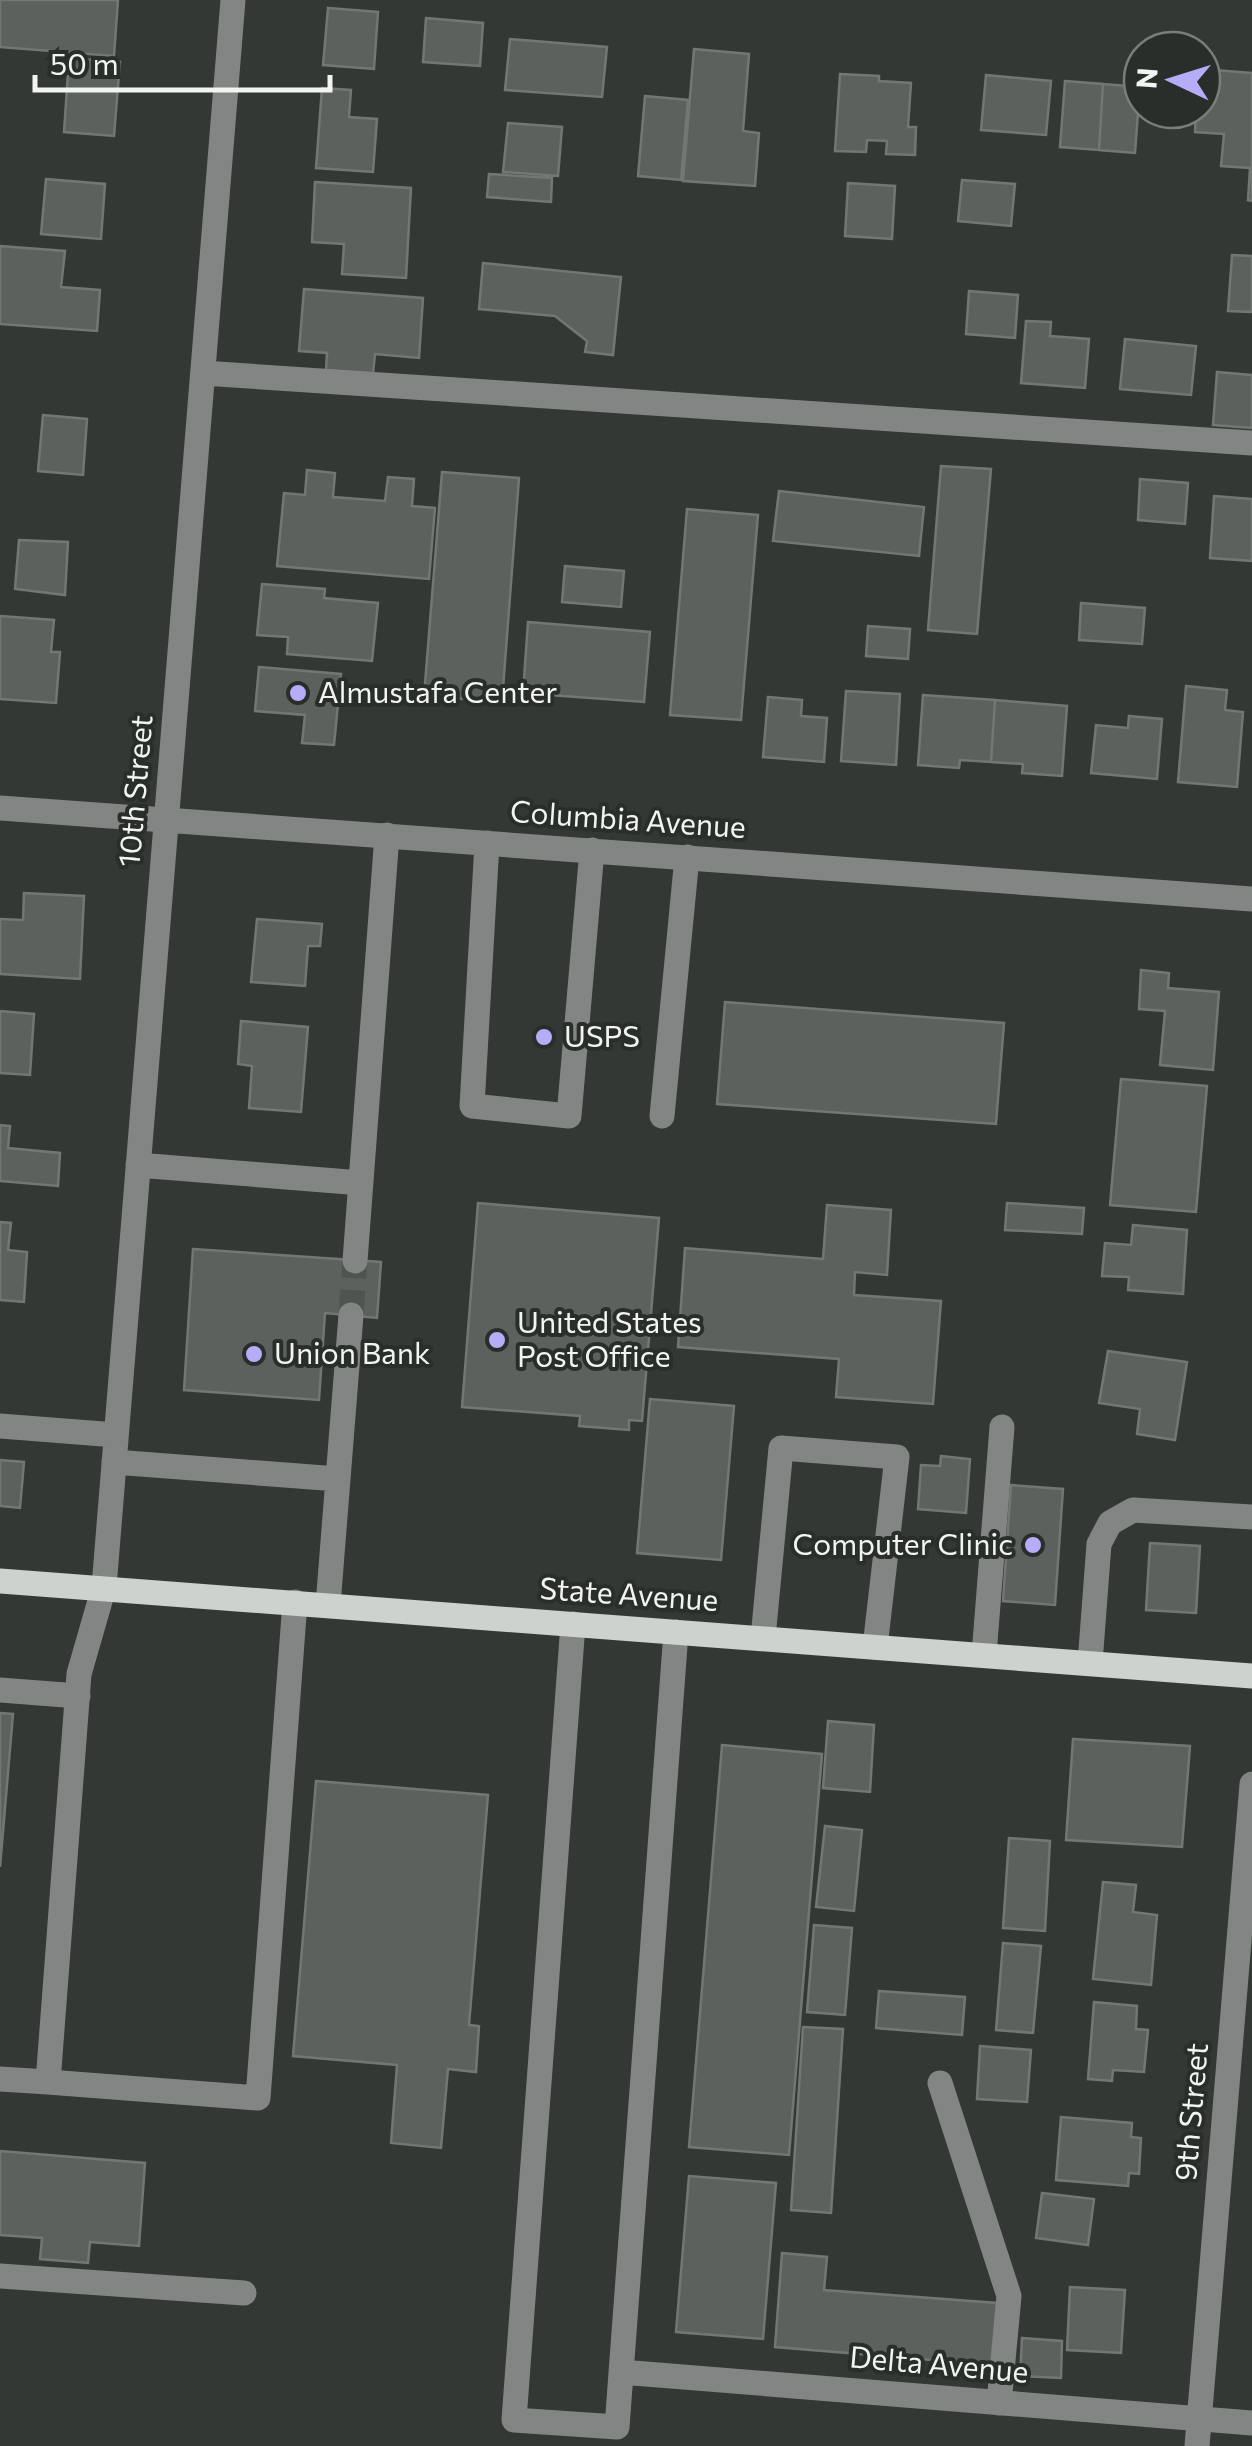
<svg xmlns="http://www.w3.org/2000/svg" width="1252" height="2446" viewBox="0 0 1252 2446" font-family="Commissioner,sans-serif">
<style>
.building{fill:#5d615d;stroke:#737773;stroke-width:2.5}
.lines{fill:none;stroke-linecap:round;stroke-linejoin:round}
.minor-tunnel{stroke:#505451;stroke-width:25;stroke-dasharray:25 12;stroke-linecap:butt}
.minor{stroke:#828583;stroke-width:25}
.major{stroke:#cdd2ce;stroke-width:25}
.poi-dot{fill:#b6acf8;stroke:#2a2e2b;stroke-width:4}
.labels{text-anchor:middle;stroke-width:8;stroke-linejoin:round;paint-order:stroke}
.poi-label{font-size:30px;fill:#f1f4f1;stroke:#2a2e2b;text-anchor:start}
.street-label{font-size:30px;fill:#f1f4f1;stroke:#2a2e2b}
</style>
<rect width="100%" height="100%" fill="#343835"/>
<path class="building" d="M0,0H118L114,56L0,47Z
M328,8L378,12L374,69L323,65Z
M426,18L483,23L480,66L423,62Z
M510,39L607,47L602,97L505,90Z
M694,49L749,54L743,131L759,133L755,186L683,181Z
M69,58L120,62L114,136L64,132Z
M1202,69L1252,73V201L1248,200L1250,168L1221,166L1224,134L1195,132L1196,110H1202Z
M840,74L879,76V81L911,83L908,127H916L915,155L886,154L887,141L867,140L866,152L835,151Z
M986,75L1051,81L1046,135L981,130Z
M1065,81L1103,84L1099,150L1060,147Z
M1103,84L1140,87L1135,153L1099,150Z
M322,88L351,90L349,117L377,119L373,172L316,168Z
M645,96L688,100L681,180L638,176Z
M508,123L562,127L558,176L503,172Z
M489,174L552,178L551,202L487,197Z
M46,179L105,184L101,239L41,234Z
M962,180L1015,184L1011,226L958,221Z
M315,182L411,188L406,278L342,274L344,244L312,242Z
M848,183L895,186L892,239L845,236Z
M0,246L65,251L61,287L100,290L97,331L0,324Z
M1232,255L1252,256V312L1228,311Z
M483,263L621,277L613,355L585,352L587,341L555,316L479,309Z
M304,289L423,298L419,358L375,354L373,374L326,370L327,353L299,351Z
M969,291L1018,295L1015,338L966,334Z
M1026,321L1051,322L1050,336L1089,339L1085,388L1021,383Z
M1125,339L1196,346L1191,395L1120,389Z
M1217,372L1252,375V428L1213,425Z
M43,415L87,419L83,475L38,471Z
M941,466L991,469L977,634L928,630Z
M307,470L335,473L333,497L385,501L388,477L414,479L412,506L435,508L429,579L277,566L284,493L305,495Z
M442,472L519,478L502,702L424,696Z
M1140,479L1188,483L1185,524L1138,520Z
M779,491L924,507L919,556L773,541Z
M1214,496L1252,499V561L1210,558Z
M687,509L758,515L741,720L670,715Z
M19,540L68,542L65,595L15,589Z
M565,566L624,571L621,607L562,602Z
M262,584L325,589L324,598L378,603L372,661L287,654L288,637L257,635Z
M1081,603L1145,608L1142,644L1079,640Z
M0,616L54,620L51,652H60L56,703L0,699Z
M528,622L650,632L644,702L523,693Z
M868,626L910,629L908,659L866,656Z
M259,667L341,674L334,745L302,743L305,715L255,711Z
M1186,686L1227,690L1225,710L1243,712L1237,787L1178,782Z
M846,691L900,694L896,765L841,761Z
M923,695L995,700L991,762L960,760L959,768L918,765Z
M768,697L802,700L801,716L827,718L824,762L763,757Z
M995,700L1067,706L1062,776L1022,773L1023,764L991,762Z
M1129,716L1162,719L1157,779L1091,773L1096,725L1128,728Z
M24,893L84,896L80,979L0,974V919L23,920Z
M257,919L322,924L320,946H308L305,986L251,982Z
M1141,970L1169,973L1168,988L1219,992L1213,1070L1160,1065L1165,1011L1139,1009Z
M725,1002L1004,1023L996,1124L717,1104Z
M0,1011L34,1014L30,1075L0,1073Z
M241,1021L308,1027L301,1112L249,1108L252,1066L238,1064Z
M1121,1079L1207,1086L1196,1212L1110,1205Z
M0,1125L10,1126L8,1148L60,1153L58,1186L0,1181Z
M478,1203L659,1218L642,1421L629,1420V1430L579,1426L580,1416L462,1407Z
M1007,1203L1084,1208L1082,1234L1005,1230Z
M827,1205L891,1210L887,1275L855,1272L854,1295L941,1301L933,1404L836,1397L839,1359L678,1347L685,1248L823,1259Z
M0,1222L11,1223L8,1250L27,1252L24,1302L0,1300Z
M1133,1225L1187,1230L1183,1294L1128,1290L1129,1277L1102,1276L1105,1243L1131,1245Z
M193,1249L381,1262L377,1318L325,1313L319,1400L184,1390Z
M1108,1351L1187,1362L1175,1440L1137,1434L1140,1409L1099,1403Z
M650,1399L734,1406L721,1560L637,1553Z
M941,1456L970,1459L966,1513L918,1509L921,1465L940,1466Z
M0,1460L24,1462L20,1508L0,1506Z
M1011,1485L1063,1489L1055,1605L1003,1601Z
M1150,1543L1200,1546L1196,1613L1146,1610Z
M0,1713L13,1714L0,1867Z
M828,1721L874,1725L870,1792L823,1788Z
M1073,1739L1190,1746L1182,1847L1066,1840Z
M722,1745L822,1754L789,2155L689,2147Z
M316,1781L488,1795L469,2025L479,2026L476,2072L448,2069L441,2148L391,2143L397,2065L293,2056Z
M825,1826L862,1830L854,1911L816,1907Z
M1009,1838L1050,1841L1045,1931L1003,1928Z
M1103,1882L1136,1885L1133,1912L1157,1915L1151,1985L1093,1979Z
M814,1925L852,1928L845,2015L807,2012Z
M1003,1943L1041,1946L1033,2033L996,2030Z
M879,1991L965,1997L962,2035L876,2028Z
M1094,2002L1137,2006L1136,2029L1148,2030L1144,2072L1113,2070L1112,2081L1088,2079Z
M803,2027L843,2029L831,2213L791,2210Z
M980,2046L1031,2050L1027,2102L977,2099Z
M1061,2117L1132,2123L1131,2137L1141,2138L1139,2174L1129,2173L1128,2186L1056,2180Z
M0,2151L145,2163L139,2246L90,2242L88,2263L40,2259L42,2238L0,2235Z
M689,2176L776,2183L763,2339L676,2332Z
M1042,2193L1094,2199L1088,2245L1036,2238Z
M782,2253L827,2257L824,2290L997,2303L992,2365L775,2347Z
M1070,2287L1125,2290L1121,2353L1067,2350Z
M1022,2338L1062,2341L1061,2378L1020,2376Z"/>
<g class="lines">
<path class="minor-tunnel" d="M351,1315L355,1261"/>
<path class="minor" d="M233,0L104,1587L79,1674L48,2082L258,2098L295,1602
M203,373L1252,443
M0,808L1252,899
M487,843L472,1106L569,1116L592,850
M662,1116L687,857
M138,1165L361,1183
M355,1261L387,835
M0,1426L116,1435
M114,1462L338,1479
M328,1605L351,1315
M573,1624L514,2420L617,2427L676,1632
M763,1638L781,1448L897,1457L875,1647
M984,1655L1002,1427
M1090,1663L1099,1544L1110,1523L1133,1510L1252,1517
M0,1690L78,1696
M0,2079L48,2082
M940,2083L1009,2296L999,2403
M0,2276L244,2293
M621,2372L1252,2423
M1197,2446L1252,1784"/>
<path class="major" d="M0,1581L1252,1676"/>
</g>
<g class="poi-dot">
<circle cx="298" cy="693" r="10"/>
<circle cx="544" cy="1037" r="10"/>
<circle cx="497" cy="1340" r="10"/>
<circle cx="254" cy="1354" r="10"/>
<circle cx="1033" cy="1545" r="10"/>
</g>
<g class="labels">
<g class="poi-label">
<text x="318" y="703">Almustafa Center</text>
<text x="564" y="1047">USPS</text>
<text x="517" y="1333">United States<tspan x="517" dy="34">Post Office</tspan></text>
<text x="274" y="1364">Union Bank</text>
<text x="1013" y="1555" text-anchor="end">Computer Clinic</text>
</g>
<g class="street-label">
<text transform="translate(136 791) rotate(-85)" y="10">10th Street</text>
<text transform="translate(628 820) rotate(4)" y="10">Columbia Avenue</text>
<text transform="translate(629 1595) rotate(4)" y="10">State Avenue</text>
<text transform="translate(1192 2112) rotate(-85)" y="10">9th Street</text>
<text transform="translate(939 2365) rotate(5)" y="10">Delta Avenue</text>
</g>
</g>
<g transform="translate(1172 80) rotate(274)"><circle r="48" fill="#2a2e2b" stroke="#7a7d7a" stroke-width="2.5"/>
<path d="M0-8L18 38L0 25L-18 38Z" fill="#b6acf8"/>
<text y="-15" font-size="28" font-weight="bold" text-anchor="middle" fill="#f1f4f1">N</text>
</g>
<path d="M35 75v15h295v-15" fill="none" stroke="#f1f4f1" stroke-width="5"/>
<text x="50" y="75" font-size="30" fill="#f1f4f1" stroke="#2a2e2b" stroke-width="8" paint-order="stroke">50 m</text>
</svg>
